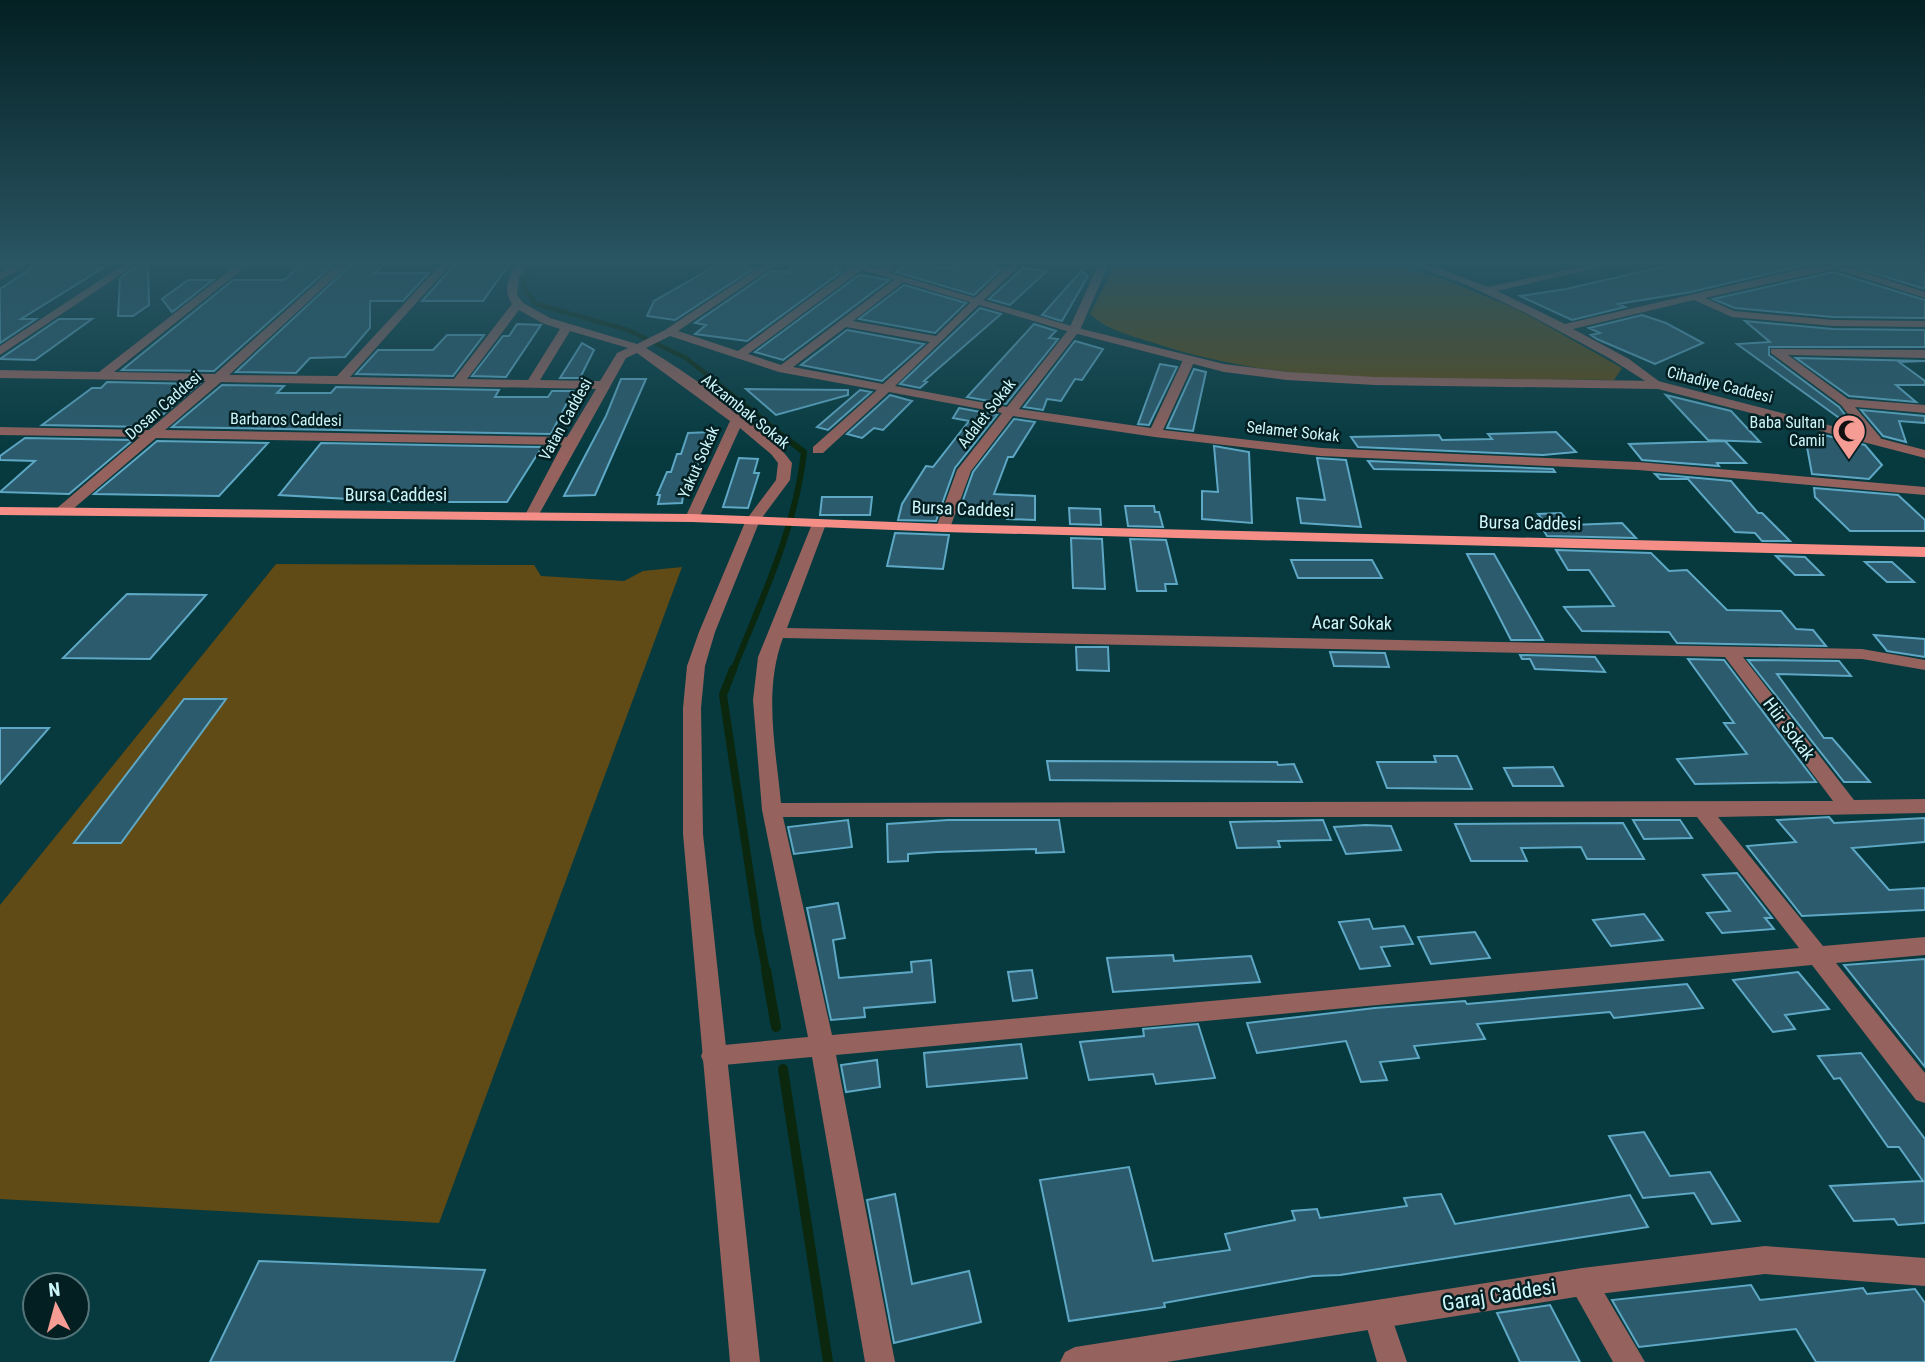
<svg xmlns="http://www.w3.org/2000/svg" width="1925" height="1362" viewBox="0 0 1925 1362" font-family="'Roboto Condensed',sans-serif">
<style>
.green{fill:#604a15}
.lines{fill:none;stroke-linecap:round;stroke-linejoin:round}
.stream-far3{stroke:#0b280e;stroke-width:4.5}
.stream-far2{stroke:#0b280e;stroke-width:6}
.stream-far1{stroke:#0b280e;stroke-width:8}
.stream{stroke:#0b280e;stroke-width:10}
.building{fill:#2b5b6d;stroke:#5ea8c5;stroke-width:2}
.minor{fill:#95625d;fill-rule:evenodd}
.tertiary{fill:#95625d;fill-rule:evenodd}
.primary{fill:#f58e86;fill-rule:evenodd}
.labels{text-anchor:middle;stroke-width:5;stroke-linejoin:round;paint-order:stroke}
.far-street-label{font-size:16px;fill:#cdf6fb;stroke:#031f22}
.far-poi-label{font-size:16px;fill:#cdf6fb;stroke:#031f22;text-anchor:end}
.street-label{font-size:18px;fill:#cdf6fb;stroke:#031f22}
.near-street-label{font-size:21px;fill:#cdf6fb;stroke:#031f22}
</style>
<rect width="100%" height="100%" fill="#063a3f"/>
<path class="green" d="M1116,263H1387L1441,278L1519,310L1622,368L1614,380C1460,378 1298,392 1151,342C1129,335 1107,330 1090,314Z
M276,564L534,565L541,576L624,581L643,571L682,567L439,1223L0,1199V905Z"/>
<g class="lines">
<path class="stream-far3" d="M537,263L531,268L523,287L536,304L628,330L686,358L790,441"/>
<path class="stream-far2" d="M733,671C762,598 795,531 804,452L787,439"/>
<path class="stream-far1" d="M733,669L723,695L759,935
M759,933L766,971"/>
<path class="stream" d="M766,970L776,1027
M783,1069L828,1362"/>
</g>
<path class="building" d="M141,263H148L149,305L133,316H118L120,278Z
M304,263H335L214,371L122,370L233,280H284Z
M353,263H385L375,273H429L403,301H370V328L345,357L310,358L296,373L236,372Z
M456,263H510L483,301H422Z
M792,263L839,268L835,271L841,272L747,341L695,334L706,325L695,323L771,271L789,272Z
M906,263L953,269L959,263L1001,269L974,295L896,272Z
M1679,263L1805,265L1691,292L1618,304L1625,307L1572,320L1520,296L1566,289Z
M719,264L753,269L675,320L647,316L654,301Z
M1925,264V289L1863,270L1876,267Z
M37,265L103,268L21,319H36L0,343V289Z
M1023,268L1047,271L1010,305L989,299Z
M1081,271L1088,276L1062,321L1042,315Z
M1833,272L1925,300V318L1833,317L1735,308L1713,299Z
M859,275L889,280L783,360L755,352Z
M188,280H213L172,312L162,299Z
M904,285L966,303L935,333L859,319Z
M980,308L1001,314L924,381L927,382L920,388L900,384Z
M1642,315L1666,323L1703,343L1655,364L1597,339L1591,335L1600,333L1589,328Z
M59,319H92L35,360L0,359Z
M1745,321L1833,329L1925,330V347H1769V355L1839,407L1857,430L1839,425L1842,420L1737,344L1770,342Z
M517,324L541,325L506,377L472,376L503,336H509Z
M1034,324L1056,331L1049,338L1058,339L1006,404L967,397Z
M847,330L924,344L882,381L801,365Z
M447,335H484L453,376L356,374L378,350H433Z
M1075,341L1103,349L1082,380L1075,379L1061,401L1047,399L1043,410L1024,407Z
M582,343L594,350L580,378H560Z
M1796,358L1925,361L1899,362L1925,381V385H1896L1916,402L1849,396Z
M1160,364L1177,367L1149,425L1138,424Z
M1194,369L1206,372L1193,431L1167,428Z
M621,379H646L595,495L564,496L606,416Z
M107,382L199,384L148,427L42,425L92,388H101Z
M222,385L284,386L277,393H331L336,387L499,390L495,397H548L552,391H573L551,434L172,427Z
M746,389L848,390V395L776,415Z
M860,390L871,392L828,430L817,427Z
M890,395L912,401L883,430L874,428L862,438L847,434Z
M1666,395L1731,411L1760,442L1708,440Z
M959,408L997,415L955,468L936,521L898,520L902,504L926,466L933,467L969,421L953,418Z
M1861,410L1925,416V423L1899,421L1906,442L1883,436Z
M1014,419L1035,422L1013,457H1008L994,494L1035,496V520L1007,519V514H958L973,472Z
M711,432L691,482H685L682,503L658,504L660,495H657L667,472H671L677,454H681L688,433Z
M1556,432L1576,452L1543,455L1358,447L1351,437L1439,435L1442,440L1492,439L1488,434Z
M1824,435L1865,445L1882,465L1869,479L1812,474L1807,447Z
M25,438L133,440L69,494L0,492L35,461L0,460V456Z
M157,441L268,443L219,496L94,494Z
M1725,441L1746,463H1717L1719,466L1642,460L1629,444Z
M321,443L542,447L507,502H402L279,495Z
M1214,446L1249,452L1252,523L1202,519V491L1218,492Z
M739,458L758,459L754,473H759L748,508L723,507Z
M1317,458L1346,460L1361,527L1301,523L1297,498L1325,500Z
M1368,461L1553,469L1555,472L1374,469Z
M1655,474L1731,481L1758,513H1762L1790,541H1762L1755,533L1735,532L1688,479H1660Z
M1814,488L1898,495L1925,520V531H1850L1815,497Z
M822,497H872L870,515H820Z
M1125,506H1154L1155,512H1159L1163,527L1128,526Z
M1069,508L1100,509L1101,525L1070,524Z
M1561,513L1571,525L1622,523L1636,538L1547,536L1537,519L1543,520L1538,514Z
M895,533L949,535L943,569L887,566Z
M1071,538L1102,539L1105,589L1073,588Z
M1130,539L1166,540L1177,584H1165L1166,591H1137Z
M1556,550L1651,553L1669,571L1687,570L1727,610L1781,611L1796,629L1813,630L1826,646L1677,643L1669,632L1582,631L1564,607L1614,606L1589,570H1568Z
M1467,554H1494L1543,640H1511Z
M1776,556L1805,557L1823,575H1795Z
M1291,560H1372L1382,578H1298Z
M1865,562H1892L1914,582H1887Z
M127,594L206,595L150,659L63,658Z
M1874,635L1925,639V657L1887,651Z
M1076,647H1108L1109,671L1077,670Z
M1330,652L1385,653L1389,667L1334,666Z
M1520,655L1595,657L1605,672L1535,669L1530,659H1522Z
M1688,659L1724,660L1816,782L1695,784L1677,759L1747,754L1724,723H1734Z
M1748,660L1839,661L1851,676L1777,674L1824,738H1832L1870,782H1844Z
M184,699H226L121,843H74Z
M0,728H49L0,784Z
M1434,756H1457L1472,789L1387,788L1377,762H1436Z
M1047,761L1277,762L1278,765L1294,764L1302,782L1050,780Z
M1553,767L1563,786H1513L1504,768Z
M1829,817L1834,823L1925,818V842L1852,848L1889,890L1925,888V910L1802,916L1747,846L1796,842L1777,820Z
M848,820L852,847L794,854L788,827Z
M948,820H1059L1064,852L1036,853V849L937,852L908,854V861L888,862L887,824Z
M1323,820L1331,840L1278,841L1280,847L1237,848L1230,822Z
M1633,820H1680L1692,838L1644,839Z
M1623,823L1644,859H1587L1581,847L1521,848L1527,861H1471L1455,824Z
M1366,825L1391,826L1401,850L1346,854L1334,827Z
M1737,873L1772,918H1765L1774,929L1722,933L1707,913L1730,911L1703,875Z
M838,903L845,938L833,940L839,978L912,972L911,962L931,960L935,1002L864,1008L865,1017L831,1020L807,908Z
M1644,914L1663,940L1611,946L1593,920Z
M1369,919L1373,929L1404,926L1413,944L1381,947L1390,966L1360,969L1339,922Z
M1475,932L1490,958L1431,964L1418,937Z
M1173,955L1174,961L1251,956L1260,982L1113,992L1107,958Z
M1925,959V1067L1844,965Z
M1032,970L1037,998L1013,1001L1008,972Z
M1798,972L1829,1009L1785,1015L1795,1029L1773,1032L1733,980Z
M1687,984L1703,1008L1614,1018L1610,1012L1477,1024L1485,1039L1414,1046L1419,1058L1380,1062L1387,1080L1361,1082L1346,1041L1257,1053L1247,1023L1375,1008L1465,1001L1467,1004Z
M1198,1024L1215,1078L1156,1084L1153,1074L1089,1080L1080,1042L1144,1036L1143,1029Z
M1021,1044L1027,1078L927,1087L924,1053Z
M1861,1053L1925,1139V1223L1898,1225L1894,1219L1854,1221L1830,1186L1923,1181L1899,1147H1888L1840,1078L1834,1079L1818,1056Z
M877,1060L880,1087L846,1092L841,1065Z
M1644,1132L1670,1176L1710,1172L1740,1221L1712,1224L1694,1193L1643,1198L1609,1136Z
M1129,1167L1153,1261L1230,1250L1225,1234L1295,1220L1292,1211L1317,1209L1320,1218L1407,1206L1404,1198L1441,1194L1455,1224L1630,1195L1648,1227L1340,1275L1313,1276L1164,1303L1165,1307L1069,1321L1040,1180Z
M895,1194L912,1284L969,1271L981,1322L894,1343L867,1200Z
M259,1261L485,1270L454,1362H210Z
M1751,1285L1760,1300L1863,1288L1867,1294L1915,1289L1925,1303V1362H1816L1796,1329L1639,1347L1612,1300Z
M1550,1305L1580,1362H1520L1497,1313Z"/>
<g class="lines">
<path class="minor" d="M17,263H29L0,280V273Z
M126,263H138L0,355V346Z
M239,263H250L114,372L215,374L339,263H350L229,375L337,376L442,263H452L350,377L454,379L512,304C502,289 509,276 519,263H529L519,278L517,295L523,303L550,318L637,344L665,330L766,263H778L678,331L738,351L855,265H863V269L748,354L781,365L898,277L907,279L853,321L936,336L1011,263H1022L895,386L1007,407L1069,329L1099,263H1109L1080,330L1019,409L1151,428L1183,360L1189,356L1195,360L1163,430L1321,448L1638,462L1925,487V495L1638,470L1321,456L1155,437L1013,416L971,471L950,528L943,532L936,528L957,470L1002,413L889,392L823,453H813V447L877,390L779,372L670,336L646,348C687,373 765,425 792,463L790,480L758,523L753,524L746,520L776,480L778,463L771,454L740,428L699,518L697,521H687L685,518L730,421L637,353L626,358L537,518H527L525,515L562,445L156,438L66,515H56V509L140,437L0,435V427L149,430L206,381L0,378V370L99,372ZM519,310L542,323L560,329L528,380L467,379ZM846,327L930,342L883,384L793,367ZM570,331L628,348L617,353L600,381L540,380ZM221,382L596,389L567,437L165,430Z
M888,263H899L885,275H877V271Z
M1406,263L1435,267L1488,287L1598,263H1616L1497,291L1565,324L1827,263H1860L1705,298L1734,311L1833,320L1925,321V327L1833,326L1732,317L1694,300L1573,329L1629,359L1664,385L1658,389L1609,358L1524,312L1467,285Z
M1771,349L1925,350V358L1788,355L1848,399L1925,405V413L1855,407L1881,438L1874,442L1869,441L1841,405L1771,353Z
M819,520L826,524L787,628L1862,649L1925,660V670L1862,659L1743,657L1854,800L1925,799V813L1718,817L1823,946L1925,937V955L1836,963L1925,1073V1103L1916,1100L1812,965L836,1055L895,1362H865L812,1057L713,1066L704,1063L701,1056L704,1049L713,1046L808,1037L762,810L753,700L758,657L812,524ZM783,638L1725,657L1833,801L781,803C776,749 763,691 783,638ZM783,817H1697L1799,948L832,1035Z
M1582,1268L1592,1272L1645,1362H1613L1568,1282L1572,1272Z
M1377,1300L1387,1304L1407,1362H1377L1363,1314L1367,1304Z"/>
<path class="tertiary" d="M840,263H856L1078,328L1224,364L1287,372L1375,377L1658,381L1925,450V458L1658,389L1375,385L1287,380L1224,372L1070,332Z
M1818,263H1833L1925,292V298Z
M753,516L760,520L715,632L705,666L701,708L703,834L760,1362H730L683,834V708L687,666L699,632L746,520Z
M1765,1246L1925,1258V1286L1765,1274L1582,1296L1167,1362H1060L1065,1352L1075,1347L1582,1268Z"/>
<path class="primary" d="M0,507L692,514L943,524L1925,547V557L943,532L692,522L0,515Z"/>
</g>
<linearGradient id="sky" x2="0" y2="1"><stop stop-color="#032023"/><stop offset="0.58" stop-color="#2a5563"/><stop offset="1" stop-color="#2a5563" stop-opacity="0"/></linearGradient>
<rect width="1925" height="454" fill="url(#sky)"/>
<defs>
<g id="mosque-pin" transform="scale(1.75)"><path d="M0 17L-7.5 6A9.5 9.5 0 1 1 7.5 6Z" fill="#f59c94" stroke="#031f22"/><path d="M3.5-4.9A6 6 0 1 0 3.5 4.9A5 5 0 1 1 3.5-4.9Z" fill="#111"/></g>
</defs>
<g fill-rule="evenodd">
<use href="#mosque-pin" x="1849" y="431"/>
</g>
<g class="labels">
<g class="far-street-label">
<text transform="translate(1720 384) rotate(14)" y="6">Cihadiye Caddesi</text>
<text transform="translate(163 405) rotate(-41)" y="6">Dosan Caddesi</text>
<text transform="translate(746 411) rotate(39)" y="6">Akzambak Sokak</text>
<text transform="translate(986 413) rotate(-52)" y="6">Adalet Sokak</text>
<text transform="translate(286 419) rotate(1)" y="6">Barbaros Caddesi</text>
<text transform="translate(565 419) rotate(-61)" y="6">Vatan Caddesi</text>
<text transform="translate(1293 431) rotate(6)" y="6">Selamet Sokak</text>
<text transform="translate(698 462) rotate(-66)" y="6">Yakut Sokak</text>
</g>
<g class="far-poi-label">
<text x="1825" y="428">Baba Sultan<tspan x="1825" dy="18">Camii</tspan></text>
</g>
<g class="street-label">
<text x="396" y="501">Bursa Caddesi</text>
<text transform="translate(963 509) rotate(2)" y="6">Bursa Caddesi</text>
<text transform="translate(1530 523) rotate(1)" y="6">Bursa Caddesi</text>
<text transform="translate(1352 623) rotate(1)" y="6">Acar Sokak</text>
<text transform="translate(1789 729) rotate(53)" y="6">Hür Sokak</text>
</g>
<g class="near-street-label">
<text transform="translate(1499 1295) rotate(-9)" y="7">Garaj Caddesi</text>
</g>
</g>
<g transform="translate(56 1306) rotate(354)"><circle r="33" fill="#031f22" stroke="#547579" stroke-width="2"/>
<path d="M0-5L12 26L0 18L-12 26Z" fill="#f59c94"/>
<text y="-10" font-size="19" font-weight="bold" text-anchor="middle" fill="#cdf6fb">N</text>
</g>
</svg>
